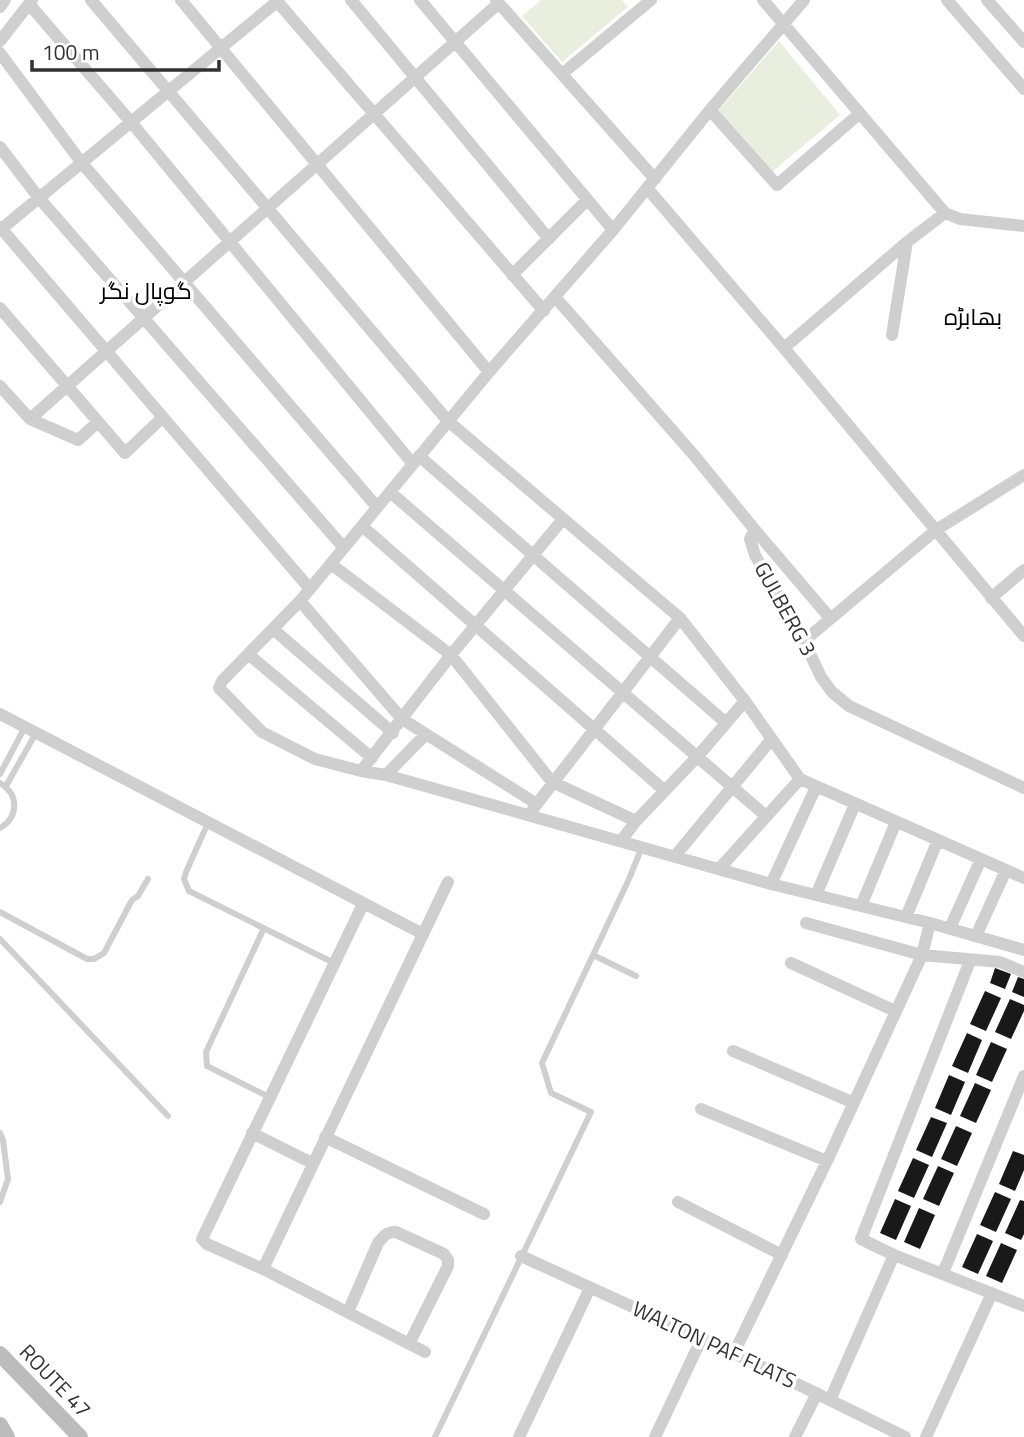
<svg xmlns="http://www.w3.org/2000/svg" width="1024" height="1437" viewBox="0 0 1024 1437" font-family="'Titillium Web',Cairo,sans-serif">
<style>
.green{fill:#e8efdf}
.building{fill:#191919}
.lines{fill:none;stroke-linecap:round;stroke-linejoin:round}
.lane{stroke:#cfcfcf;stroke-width:6}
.street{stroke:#cfcfcf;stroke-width:12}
.secondary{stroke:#bcbcbc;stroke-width:16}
.labels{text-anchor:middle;stroke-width:7;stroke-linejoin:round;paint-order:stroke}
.street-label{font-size:21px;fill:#323232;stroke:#fff}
.neighbourhood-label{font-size:23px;fill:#000;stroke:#fff}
</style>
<rect width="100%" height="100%" fill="#fff"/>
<path class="green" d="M541,0H622L628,7L562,62L522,16Z
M779,41L840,115L772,172L717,112Z"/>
<path class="building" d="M995,968L1011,974L1005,989L990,983Z
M1018,977L1024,979V997L1012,992Z
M985,991L1001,998L986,1031L970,1024Z
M1010,999L1024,1005V1011L1011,1039L995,1032Z
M967,1033L982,1040L968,1073L952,1066Z
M991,1042L1007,1049L992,1082L976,1075Z
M949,1075L965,1082L951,1115L935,1108Z
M975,1083L991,1090L976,1123L960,1116Z
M931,1117L947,1123L932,1157L916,1150Z
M956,1126L972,1133L957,1166L941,1159Z
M1013,1151L1024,1155V1170L1015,1191L999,1184Z
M913,1158L929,1165L914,1198L898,1191Z
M938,1166L954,1173L939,1206L923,1199Z
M995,1192L1011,1199L996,1232L980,1225Z
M895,1199L911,1206L896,1240L880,1233Z
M1020,1200L1024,1201V1234L1021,1240L1005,1233Z
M919,1208L935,1215L920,1249L904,1242Z
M977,1234L993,1241L978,1274L962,1267Z
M1001,1243L1017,1250L1002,1283L986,1276Z"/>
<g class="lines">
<path class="lane" d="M0,774L25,727
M0,783C19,794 19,817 0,828
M6,786L36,733
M208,823L186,872L184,879L189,891L334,963
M0,912L87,959H94L104,953L132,900L138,896L148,879
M264,928L206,1052L207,1066L269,1097
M0,939L168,1116
M593,955L636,976
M0,1133L3,1140L8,1179L0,1202
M435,1437L591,1112L551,1093L542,1063L629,879L642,847"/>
<path class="street" d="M91,0L448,421L680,618L745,701L800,779L1024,878
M181,0L489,372
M276,0L544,311
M351,0L549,239
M420,0L613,230
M496,0L655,179
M763,0L945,213L960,219L1024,226
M804,0L710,110L613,230L489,372L300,601L222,681L219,688L262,732L315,759L361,771L386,775L771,884L930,923L1024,950
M947,0L1024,89
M987,0L1024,42
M29,4L131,122L413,464
M0,7L5,0
M0,41L32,0
M0,53L81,162L377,507
M562,74L651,0
M710,110L777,185L859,114
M0,147L39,198L344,548
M647,188L784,348L1024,636
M0,227L310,589
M0,230L279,0
M512,275L587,200
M555,297L693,454L755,530L750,539L755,555L804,641L821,677L832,692L849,706L1024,788
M0,308L125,453L162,418
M892,335L907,242
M784,348L907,242L945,213
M0,386L30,419L78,440L98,422
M30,419L499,3
M419,456L725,722
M390,492L766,816
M362,526L665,791
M755,530L830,618
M331,564L451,655L552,782L636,821
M991,598L1024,570
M300,601L402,719L537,804
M273,629L393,733
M804,641L936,530L1024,475
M248,654L372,758
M0,714L423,934
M361,771L451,655L563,519
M386,775L426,734
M533,809L680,618
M621,841L636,821L697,757L745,701
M675,856L771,740
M719,869L800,779
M771,884L816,787
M816,895L855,804
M363,904L202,1239L207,1244L263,1269L425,1352
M861,906L896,822
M906,917L938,840
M806,923L922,955L1000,962L1024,972
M950,928L981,859
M976,936L1006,870
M970,961L861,1239L894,1255L1024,1306
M791,963L895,1011
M733,1051L852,1102
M701,1109L827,1161
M252,1133L312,1163
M325,1137L484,1214
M678,1202L782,1255
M521,1256L734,1353L905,1437
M263,1269L448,882
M943,1273L1024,1076
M348,1312L378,1243C383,1237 387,1231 396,1232L444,1254L448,1260V1266L409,1344
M734,1353L827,1161L922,955L930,923
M830,1400L894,1255
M519,1437L590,1288
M655,1437L701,1340
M795,1437L817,1393
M926,1437L992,1293"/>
<path class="secondary" d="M0,1354L80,1437
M0,1425L7,1437"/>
</g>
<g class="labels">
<g class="street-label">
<text transform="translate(785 609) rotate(61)" y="7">GULBERG 3</text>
<text transform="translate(714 1345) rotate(25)" y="7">WALTON PAF FLATS</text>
<text transform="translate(55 1381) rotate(46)" y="7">ROUTE 47</text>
</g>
<g class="neighbourhood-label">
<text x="146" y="299">گوپال نگر</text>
<text x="973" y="325">بھابڑہ</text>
</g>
</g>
<path d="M32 60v10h187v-10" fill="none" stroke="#323232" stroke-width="3.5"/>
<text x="42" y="60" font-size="21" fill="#323232" stroke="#ffffff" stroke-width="5" paint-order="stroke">100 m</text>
</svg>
